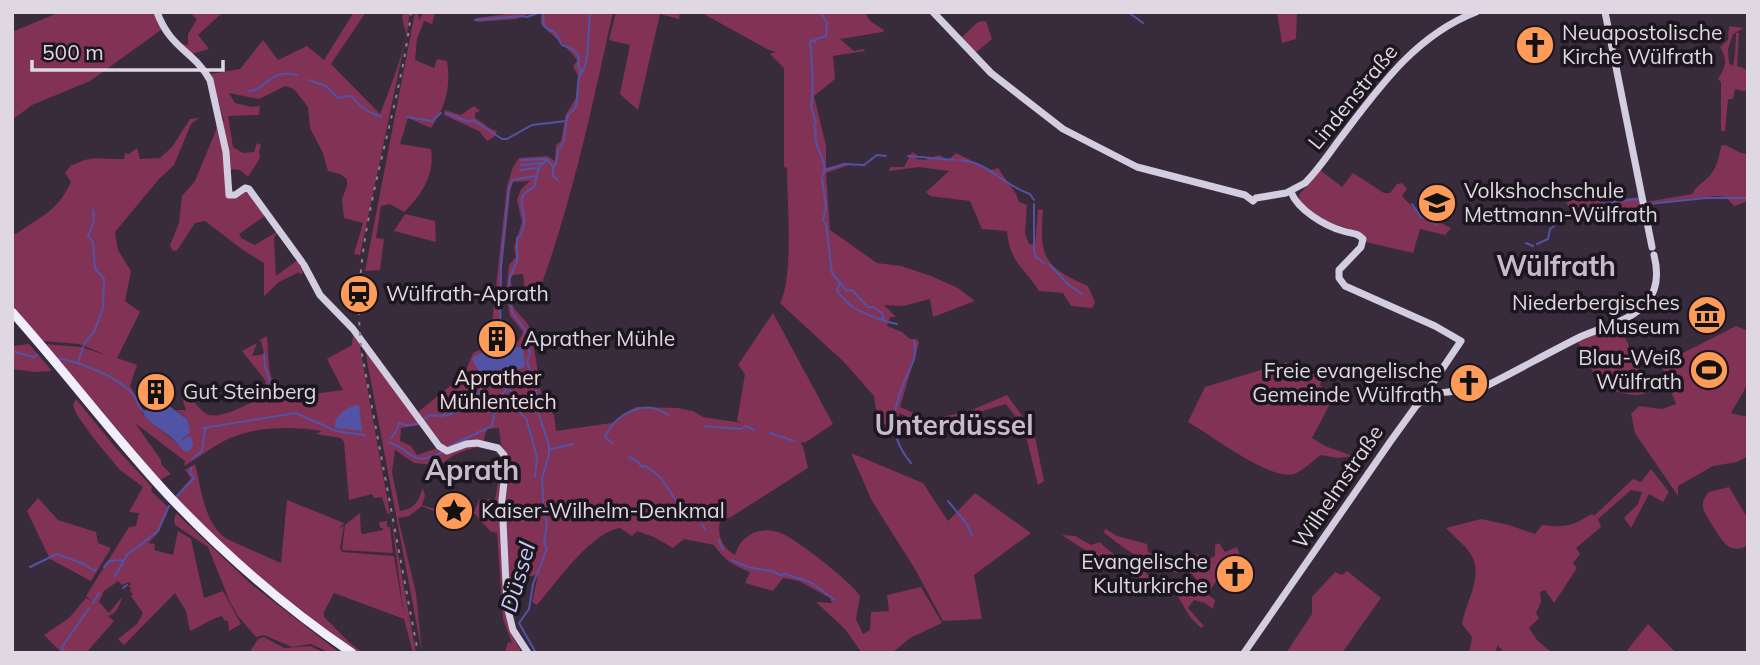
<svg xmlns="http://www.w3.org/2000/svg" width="1760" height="665" viewBox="0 0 1760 665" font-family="Mulish,sans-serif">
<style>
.green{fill:#823255;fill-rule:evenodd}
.water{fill:#5253a5}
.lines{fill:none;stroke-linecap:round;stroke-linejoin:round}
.stream{stroke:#5253a5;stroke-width:2}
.major{stroke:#d3cde1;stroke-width:7}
.highway{stroke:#f2edfc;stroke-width:9}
.rail{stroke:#8e8492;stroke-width:2;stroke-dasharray:3.5 7;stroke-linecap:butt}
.labels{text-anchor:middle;stroke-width:7;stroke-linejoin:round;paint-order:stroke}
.poi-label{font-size:21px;fill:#dfd7e2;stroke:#1c161e;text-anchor:start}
.street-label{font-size:21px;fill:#dfd7e2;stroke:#1c161e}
.park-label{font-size:21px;fill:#f3d8e1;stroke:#1c161e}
.water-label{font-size:23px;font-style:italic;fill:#c5caf7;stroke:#1c161e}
.district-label{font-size:28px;font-weight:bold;fill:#c9b9ce;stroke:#1c161e}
</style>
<rect width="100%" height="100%" fill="#382b3c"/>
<path class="green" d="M60,12H154L161,30L90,81L32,105L12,120V32Z
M194,12H223L198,35L209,49L192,54L181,44L188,45V34L197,19L192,15Z
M354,12H366L331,64L380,114C386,100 406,47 406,33C405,27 401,21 403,12H410L407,32L360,255L354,254L363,223L344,218L342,199L347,186V179L340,174L328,171L323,153L310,128L308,107L294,89L285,86L259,99L229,93L235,103L252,107L260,106L259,115L228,116L233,147L243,153L254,152L257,143L261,145L259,151L260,158L248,177L240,170L233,169L226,173L229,197L233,199L246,191L266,215L239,234L241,238L255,245L278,231L274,238L276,276L298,260L303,273L300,275L299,272L279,282L264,296V263L243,250L205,221L195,223L178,249L176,251L172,250L170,245L179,223L182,196L195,181L216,130L217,122L224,121L211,74L240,69L263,40L278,60L307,46L324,60Z
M415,12H418L419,20L424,12H435L432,24L424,21L417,39L415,60L434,68L437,59L447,61C451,87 446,106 431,128L408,118L400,144L431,149C435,174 422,195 404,212L390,204L381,206L376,238L384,239L380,270L365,271Z
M522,12H613C592,107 572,203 538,294L525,293L523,274L513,275L511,278L513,307L528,324L532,335L590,345L579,349L534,348L542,398L554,415L556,431L612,423L636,407L678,408L693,411L703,417L742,423L737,421L745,374L738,365L773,313L833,424L806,442L800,443L803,446L808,468L731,517L720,521C717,536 722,547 735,555C741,533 762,525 783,534C800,542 850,581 860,596L856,619L863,634L870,630L871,612L889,611L887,595L921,587L942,623L910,638L892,653H862L845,629L816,602L832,603L830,598L799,581L783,578L773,591L745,583L750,572C734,566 724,560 714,545L684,539L673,548L654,537L637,531L632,536L620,528C591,532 556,583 537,605L532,602L538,575L509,579L506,575L502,577C503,604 505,625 520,649L519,653H505L508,642L512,643L503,619L497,533L490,531L475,514L456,521L422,506L409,516L398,518L416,593L422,653L365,350L420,425L401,428L400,441L411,446L417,455L444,446L418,412L464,375L473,353L487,346L502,344L500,328L504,327L508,334L512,333V341L518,342L523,332L510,316L506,294L509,265L516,257L514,247L522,222L517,200L521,189L530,181L513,182L510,192L502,268L500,326L492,324L507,186L513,167L519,158L547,156L555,161L556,145L561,141L566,114L576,98L578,76L573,66L577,61C573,51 550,34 541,24V13L526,15L517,19L476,22V18ZM499,428L501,444L510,460L501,466L495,499L479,500L474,512L464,516L465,500L444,496L442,511L422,505L425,496L423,488C418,501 415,509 400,511L392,472L395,450L414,463L433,465L428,487C439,460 454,452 482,446L487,429Z
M616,12H680L679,19L660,14L638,110L620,94L630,45L609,40Z
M700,12H865L870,21L884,30L883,32L840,39L854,51L864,49L865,51L833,56L835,79L814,96L826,146V168L849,163V165L826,173L830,230L877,263L901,266L931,276L958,288L975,301L933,317L930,299L903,306L884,305L896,317H890L887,326L902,332L910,339H917L919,343L900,407L929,420L972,410L1007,395L1034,432L1044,481L1038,485L1024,428L1006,404L929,427L899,413L895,431C880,424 875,412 874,396L844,362L780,303C794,276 787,201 787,168L784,167V68L770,54L776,52L767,49Z
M1277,12H1297L1296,39L1282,43Z
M986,21L992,39L974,54L961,38L978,22Z
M1729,26L1744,28L1733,34L1728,49L1729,63L1733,66C1735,57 1736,43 1736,33H1739L1737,66L1748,70V92L1735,89L1733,99H1728L1725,131H1721V82L1718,79C1726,66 1728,60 1720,47L1728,40Z
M474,106L480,111L475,113V118C483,122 488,129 497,131L494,137L487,141L479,131L444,115L445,110L461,115Z
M199,118L191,124L174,165L159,179L115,232L118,250L131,271L125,301L140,312L117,358L137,365L130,386C137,396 138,406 144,416L178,444L189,433L188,420L176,410H186L183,401L186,392C192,399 198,408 205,413C217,423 253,401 267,395L265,380L242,351L257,343L252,356L264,354L261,341H258L267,336L269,367L276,399L343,390L327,359L352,345L353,335L359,342L390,514L387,513L382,497L374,498L372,494L349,500L344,442L341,438L316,434L322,431C290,426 252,426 222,442C209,449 197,459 184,466L185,461L135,423L161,460V464L171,474L160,480L45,344L81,347L109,356L79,344L42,341L12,307V233L16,234C41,216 57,212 71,182L65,173L72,164L73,165C94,154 102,160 124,159L125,153L129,154L137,148L140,159L160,158L172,147L190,119Z
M1725,145L1741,153L1748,154V201L1734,206L1726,197L1717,196L1647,203L1646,202L1692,194C1697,184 1704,183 1711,174C1718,165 1719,156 1721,146Z
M912,152L917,155L916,159L925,160L939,155L948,160L956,153L991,170L998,168L1016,194L1019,202L1027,205L1025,234L1029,244L1035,245L1038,209L1043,210C1039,257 1044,267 1088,286L1095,302L1092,308L1071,306L1063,293L1039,291C1023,266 1010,263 1007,231L982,229L970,201L930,196L926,192L949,171L919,167L889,171L890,167H904Z
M1320,170L1342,187L1353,173L1384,193H1390L1397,184L1402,183L1407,189L1402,196L1421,216L1433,219L1451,228L1445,235L1420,229L1413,253L1366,242L1363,234L1326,221L1300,204L1299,195Z
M1597,191H1619L1621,199L1640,197L1642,211L1623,219C1621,216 1621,211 1618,209C1610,201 1581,212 1573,215L1566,201L1581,194Z
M405,214L435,221L436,242L394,231Z
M1619,323L1646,386V393C1633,399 1614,390 1600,386L1578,342Z
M1736,326L1748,331V379L1745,389L1731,413L1748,417V456L1737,462L1713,466L1678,486V496L1635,433L1631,414L1639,406L1662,409L1676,404L1661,364Z
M29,344L52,371L36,372L12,369V346Z
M1287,362L1283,380L1324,372L1320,385L1333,398L1312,438L1325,446L1353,456L1338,458L1321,455C1313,460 1303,471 1294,474C1268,480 1213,436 1188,422L1205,387Z
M76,399L115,447L152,487L151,491L169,508L158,533L148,543L155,544L154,550L173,555L178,531L191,539L204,598L223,591L241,624L229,631L228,621H225L222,616C210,619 202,626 190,631L186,611L175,593L124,645L118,639L137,624L143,613L131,596L133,594L130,591L131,588L128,586L131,585L129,582L122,585L118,581L104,591L99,602L109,613L122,597C121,604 115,615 108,616L114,621L86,653H62L44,635L69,618L86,598L92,601L86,596L129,527L136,526L139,513L129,512L143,487L120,470L95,440L77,415L73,405Z
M851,453L923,483L948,521L975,493L1031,533L974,575L982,619L943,621L915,569L872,501Z
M195,464C201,486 204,527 229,540L281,563L287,500L344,523L339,529L344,525L340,548L342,552L394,556L404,616L391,516L416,653H413L404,619L334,593L324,612V617L349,642L363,653H357L269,585L219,541L175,497L191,478L185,470Z
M1651,469L1669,492L1663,502L1649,494L1631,528L1624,518L1638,504L1642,492L1631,490L1598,519L1601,527L1576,548L1580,554L1573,563L1577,568L1554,603L1545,590L1540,592L1541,602L1536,613L1539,618L1529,628L1537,640L1552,653H1505L1497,645L1496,653H1469L1472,637L1462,624C1466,600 1485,575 1470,553C1464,544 1453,536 1446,528L1481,519L1509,525L1535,534L1542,525C1566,528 1571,526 1592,514L1594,516L1633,479L1641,482Z
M1729,487L1748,519V545C1730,556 1722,541 1714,528C1710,521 1704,514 1703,507C1702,501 1705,497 1709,492Z
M38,498L58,520L96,532L98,543L111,548L91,581L50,559L27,511Z
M176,513L251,584L340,653H330L311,644L292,647L264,635L256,637L238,616L230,602L208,547L175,525L174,520Z
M360,513L361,533L363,534L383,530V528H380L379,522L387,521V527H390L393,553L342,550L345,525Z
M1106,529L1117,536L1147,544L1148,552L1164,558L1187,561L1198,554L1205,561L1215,556V545L1219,543L1225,552L1237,547L1240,555L1233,563L1226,578L1220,576L1207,594L1215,600L1213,609L1205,603L1194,600L1188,608L1204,626L1201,628L1190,617L1176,593L1191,589L1197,580L1190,572C1159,577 1127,550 1103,532Z
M1062,535L1075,536L1091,545L1100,542C1114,559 1137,561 1151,578H1140L1116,562L1105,563Z
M1347,571L1381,598L1342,653H1286L1312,614V597L1335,572L1342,575Z
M1648,624L1676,653H1625Z
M264,637L284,648L310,646L325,653H249L258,639Z"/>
<path class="water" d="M494,347H523L525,366L519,369H500L490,376L479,372L472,359L475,356Z
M164,402L188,420L190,433L181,440L191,436L193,444L191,450L186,452C182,450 180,446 177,443C170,435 154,426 144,416L143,411Z
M357,405H359L362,431L335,428C334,415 346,408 357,405Z"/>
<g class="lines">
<path class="stream" d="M820,12L827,23L826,36L816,39L815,42L812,40L810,42C812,56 814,97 811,107L816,123L814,126L816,131C812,148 829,159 823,175
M1128,12L1143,23
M475,20L522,16L527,17L541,12
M580,75C590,66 588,28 590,12
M309,80L326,86L338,98C354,94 350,95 361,106C365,111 375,114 381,117
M249,91C266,91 268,68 297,75
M446,113L469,122L473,120L502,139H507L532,125L566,121
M407,117L432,121L441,113
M908,156L955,160
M521,160L547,159
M960,160C989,162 1004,186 1030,194L1034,200
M521,165L541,163
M553,167V176L558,180
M520,170L537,168
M825,170L844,164L864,165L877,155L886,156
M822,178L826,207L823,220L826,224L832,273L847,291L852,290L868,307H873L882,313L884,321L897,324
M1412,204L1421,217L1431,220L1436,225
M1648,204L1706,198H1748
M1572,213C1581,206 1627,200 1639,199
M1526,243L1533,246
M1537,244L1548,239L1550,229L1563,219
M1034,249V204
M1034,251L1036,257L1044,263
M1049,264L1069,285L1082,294
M840,283L837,290C848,308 864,314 883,320
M510,300L509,280L517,261V238L521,235C522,231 524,227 524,223C525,205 513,198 534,187C538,176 536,165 548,160L553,167L556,164L558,150C566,143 565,128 567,118C568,111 575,112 576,105C579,93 576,82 581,71L578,64L579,56L572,49L562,45L553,30L550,31L544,26L543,12
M511,303L512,312L525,330L530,354L527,362L536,388L537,409L549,445V455L542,478L544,513L547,522L544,543L547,549L533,584L529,609L519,623L536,653
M500,340L501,265L509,188L512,180L535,176
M84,344L94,332L103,308L104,279L95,268L93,242L88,236L94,221L93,210
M12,351L33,357L37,355
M264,354L265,367L276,398
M58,358C80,363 116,375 133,394C138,400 137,406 144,412
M78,363L83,347
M500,369L522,415L526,418L537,457L535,477
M423,420L430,415C444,418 469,412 475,395L479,394L481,387L488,383L489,375
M704,426L741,429L746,426L754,430
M203,428L296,413L336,431L365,435
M770,433L794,441
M605,437C616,413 645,398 668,415
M605,437L612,443
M391,438L397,430L399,423L406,425L418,424
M388,442C414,450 411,469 442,452
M448,447L492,426L495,410L500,404L498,398L507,389
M551,449L573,444
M629,457L637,461L642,467L646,466L660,477L677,502L687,508L692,515
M192,459L202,451L205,429
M911,463C886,433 893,409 906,377C912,363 918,357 914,341
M177,496L194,478L190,474L191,468
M948,501L966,523L972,535
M702,525L706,530
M719,540L723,550
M732,560L747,567L771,571L780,575L785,574L810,582L835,600
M30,567L57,554L84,564L94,571L96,569
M104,567L109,561L124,560
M115,576L127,555L158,531L169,506
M123,588L127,585
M93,603L99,593
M65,653L62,647L89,608"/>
<path class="major" d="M157,12C170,49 195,52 210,80L226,152L229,195H235L245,188L249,189L302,262
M933,12L991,73L1063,129L1137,167L1245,195L1253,201L1256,198L1286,193L1305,183C1318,170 1328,155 1339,140C1378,89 1414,36 1476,12
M1605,12L1652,247
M304,265L320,295L353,329L439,446L447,451L466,444L477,443L498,448L504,455L506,463L502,500L507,606L513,630L528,653
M1426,398C1444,388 1464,394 1484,387C1516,371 1548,353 1580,337C1602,327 1632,321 1647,302C1658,289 1658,271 1654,255
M1244,653L1390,442L1416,406L1425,398L1428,390L1461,341L1435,326L1345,286L1339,278V270L1361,247L1363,239C1357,232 1352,234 1343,231C1325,226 1298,210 1291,192"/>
<path class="highway" d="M12,312C66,372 114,437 169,496C224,554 286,608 352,653"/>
<path class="rail" d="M411,12C399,126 346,238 362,354L418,653"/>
</g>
<defs>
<g id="church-disc" transform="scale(2.0125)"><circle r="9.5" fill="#fe9b59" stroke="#1c161e"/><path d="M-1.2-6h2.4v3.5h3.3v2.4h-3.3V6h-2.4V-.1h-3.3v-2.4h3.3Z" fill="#111"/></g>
<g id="university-disc" transform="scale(2.0125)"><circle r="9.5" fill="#fe9b59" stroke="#1c161e"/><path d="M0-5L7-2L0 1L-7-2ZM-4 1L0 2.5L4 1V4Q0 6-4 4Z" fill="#111"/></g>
<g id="station-disc" transform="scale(2.0125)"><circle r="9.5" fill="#fe9b59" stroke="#1c161e"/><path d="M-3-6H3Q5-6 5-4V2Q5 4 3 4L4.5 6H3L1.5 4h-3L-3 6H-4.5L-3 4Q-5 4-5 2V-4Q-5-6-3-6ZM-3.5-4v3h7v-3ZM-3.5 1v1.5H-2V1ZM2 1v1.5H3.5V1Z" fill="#111"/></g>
<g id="museum-disc" transform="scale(2.0125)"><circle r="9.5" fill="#fe9b59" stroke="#1c161e"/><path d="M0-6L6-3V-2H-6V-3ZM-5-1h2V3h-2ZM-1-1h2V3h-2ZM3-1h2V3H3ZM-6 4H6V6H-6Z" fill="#111"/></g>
<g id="building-disc" transform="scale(2.0125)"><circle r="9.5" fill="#fe9b59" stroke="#1c161e"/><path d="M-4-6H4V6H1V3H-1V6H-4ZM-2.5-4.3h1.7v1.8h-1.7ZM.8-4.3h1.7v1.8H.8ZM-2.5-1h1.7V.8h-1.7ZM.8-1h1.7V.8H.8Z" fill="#111"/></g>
<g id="stadium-disc" transform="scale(2.0125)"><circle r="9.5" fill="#fe9b59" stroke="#1c161e"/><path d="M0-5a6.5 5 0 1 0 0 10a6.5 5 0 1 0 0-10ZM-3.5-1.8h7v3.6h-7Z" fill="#111"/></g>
<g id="sight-disc" transform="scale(2.0125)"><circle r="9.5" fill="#fe9b59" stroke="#1c161e"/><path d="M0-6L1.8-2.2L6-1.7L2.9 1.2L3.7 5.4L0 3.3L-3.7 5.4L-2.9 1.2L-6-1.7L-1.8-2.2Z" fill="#111"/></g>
</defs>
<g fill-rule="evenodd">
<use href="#church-disc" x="1535" y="45"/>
<use href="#university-disc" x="1437" y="203"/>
<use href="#station-disc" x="359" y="294"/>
<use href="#museum-disc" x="1707" y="315"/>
<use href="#building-disc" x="497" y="339"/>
<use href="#stadium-disc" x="1709" y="370"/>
<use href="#church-disc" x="1469" y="383"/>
<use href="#building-disc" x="156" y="392"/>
<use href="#sight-disc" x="454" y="511"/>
<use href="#church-disc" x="1235" y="574"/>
</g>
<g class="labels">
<g class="poi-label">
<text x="1562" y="40">Neuapostolische<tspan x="1562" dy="24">Kirche Wülfrath</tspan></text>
<text x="1464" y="198">Volkshochschule<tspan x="1464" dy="24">Mettmann-Wülfrath</tspan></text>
<text x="386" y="301">Wülfrath-Aprath</text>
<text x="1680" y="310" text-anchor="end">Niederbergisches<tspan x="1680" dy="24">Museum</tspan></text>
<text x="524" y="346">Aprather Mühle</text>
<text x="1682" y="365" text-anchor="end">Blau-Weiß<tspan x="1682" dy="24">Wülfrath</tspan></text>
<text x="1442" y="378" text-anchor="end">Freie evangelische<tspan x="1442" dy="24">Gemeinde Wülfrath</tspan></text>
<text x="183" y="399">Gut Steinberg</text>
<text x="481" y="518">Kaiser-Wilhelm-Denkmal</text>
<text x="1208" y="569" text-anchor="end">Evangelische<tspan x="1208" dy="24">Kulturkirche</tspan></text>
</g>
<g class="street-label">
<text transform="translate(1353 97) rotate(-51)" y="7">Lindenstraße</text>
<text transform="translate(1338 487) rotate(-56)" y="7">Wilhelmstraße</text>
</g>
<g class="park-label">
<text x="498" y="385">Aprather<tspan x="498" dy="24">Mühlenteich</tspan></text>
</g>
<g class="water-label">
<text transform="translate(518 577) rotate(-74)" y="8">Düssel</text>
</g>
<g class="district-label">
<text x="1556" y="276">Wülfrath</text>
<text x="954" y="435">Unterdüssel</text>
<text x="472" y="480">Aprath</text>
</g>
</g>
<rect width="1760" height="665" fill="none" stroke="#dfd7e2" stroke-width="28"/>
<path d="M32 60v10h191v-10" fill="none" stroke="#dfd7e2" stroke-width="3.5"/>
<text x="42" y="60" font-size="21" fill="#dfd7e2" stroke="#1c161e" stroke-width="5" paint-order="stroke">500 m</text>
</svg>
